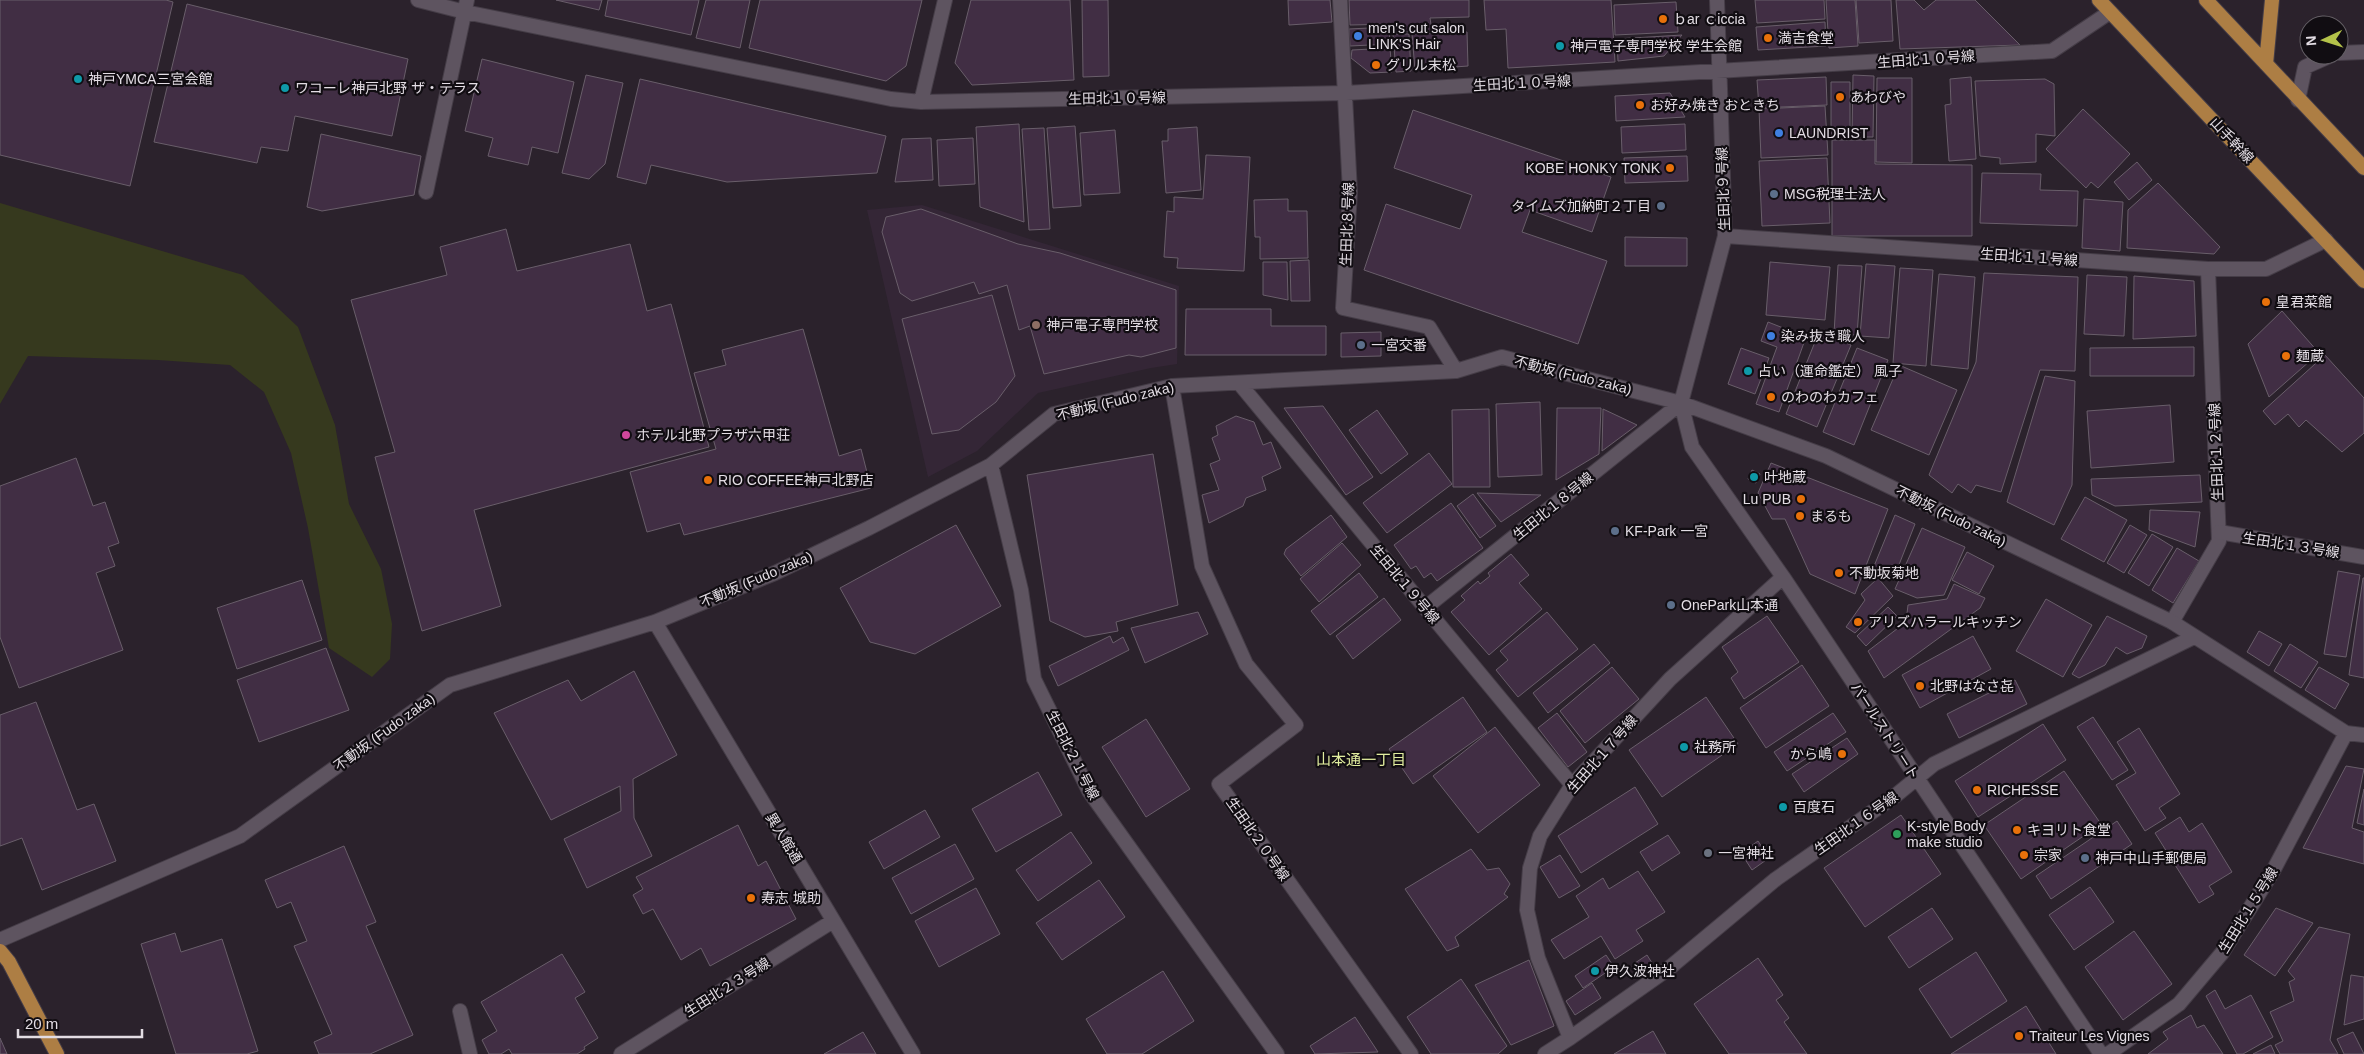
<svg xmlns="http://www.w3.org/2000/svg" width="2364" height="1054" viewBox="0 0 2364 1054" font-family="Helvetica,'Noto Sans JP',sans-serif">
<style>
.built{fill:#342636}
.green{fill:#36391e}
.building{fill:#412e44;stroke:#695e6a}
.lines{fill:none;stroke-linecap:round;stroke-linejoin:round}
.service-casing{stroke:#453d47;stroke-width:16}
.minor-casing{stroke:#453d47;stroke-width:16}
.primary-casing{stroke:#453d47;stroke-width:16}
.service{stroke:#5e5460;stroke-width:14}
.minor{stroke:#5e5460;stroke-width:14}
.primary{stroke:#ad7e44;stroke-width:14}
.food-dot{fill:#e8710a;stroke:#110d12;stroke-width:2}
.shop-dot{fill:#3f7fe0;stroke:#110d12;stroke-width:2}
.culture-dot{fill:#0f9aa8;stroke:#110d12;stroke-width:2}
.service-dot{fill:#5c6f8a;stroke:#110d12;stroke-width:2}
.education-dot{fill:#8d6e63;stroke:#110d12;stroke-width:2}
.hotel-dot{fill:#d1479c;stroke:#110d12;stroke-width:2}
.leisure-dot{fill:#2e9e5b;stroke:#110d12;stroke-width:2}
.worship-dot{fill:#6b7280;stroke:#110d12;stroke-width:2}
.labels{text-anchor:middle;stroke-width:4.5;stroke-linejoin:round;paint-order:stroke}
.poi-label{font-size:14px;fill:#e3dde4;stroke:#110d12;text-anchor:start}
.street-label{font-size:14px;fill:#e3dde4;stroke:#110d12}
.neighbourhood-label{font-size:15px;fill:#e0ec9e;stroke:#110d12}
</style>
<rect width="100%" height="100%" fill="#2b222c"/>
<path class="built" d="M922,205L1179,286L1177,364L1151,368L1038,393L977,451L928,477L867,210Z"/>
<path class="green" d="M0,203L243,275L298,327L335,425L349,504L381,569L392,624L390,659L372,677L329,648L308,528L291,453L264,392L230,365L158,360L28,356L0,404Z"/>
<path class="building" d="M0,0H166L173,2L130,186L0,155Z
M556,0H602L599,10Z
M608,0H699L691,35L605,16Z
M706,0H750L740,48L696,38Z
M760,0H922L906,66L886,81L749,48Z
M971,0H1070L1074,80L972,85L955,63Z
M1082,0H1108L1109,76L1083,77Z
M1288,0H1330L1332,22L1289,25Z
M1349,0H1469V17L1430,18L1432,31L1396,32L1395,24L1350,25Z
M1484,0H1611L1615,62L1508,68L1506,29L1486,30Z
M1755,0H1824L1825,19L1757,23Z
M1826,0H1855L1858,46L1829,48Z
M1856,0H1891L1893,41L1859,43Z
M1896,0H1914L1924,10L1936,0H1975L2020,45L1900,49Z
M1676,2L1678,32L1615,35L1614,5Z
M187,4L408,59L392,136L295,116L288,151L261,147L257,163L154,142Z
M1825,22L1826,46L1758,50L1756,27Z
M1389,27L1390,44L1350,46L1349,29Z
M1467,32L1468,66L1415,70L1412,34Z
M1393,34H1409L1411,71L1396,72Z
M1682,35L1664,56L1618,61L1617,39Z
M1390,48L1392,72L1370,73L1351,58L1352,50Z
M482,59L574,82L558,153L532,147L528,165L488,156L493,138L465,131Z
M586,75L623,83L605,164L589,179L562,173Z
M1853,75L1874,76L1873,137H1852Z
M1826,77L1827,105L1759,108L1757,80Z
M1971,77L1976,159L1949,161L1945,105L1951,104L1950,79Z
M1877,78H1912V163L1876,162Z
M640,79L886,136L877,173L727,182L651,165L646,184L617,177Z
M2045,79L2054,84L2055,136L2036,134V162L2000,164V158L1980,156L1975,81Z
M1831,82H1850V137L1831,138Z
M1670,93L1685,117L1616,121L1615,96Z
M1825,106L1828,155L1761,158L1759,109Z
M2083,109L2130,154L2098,188L2091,182L2086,188L2046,149Z
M1413,110L1611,177L1592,232L1530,210L1522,232L1607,261L1578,344L1364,270L1386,204L1460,229L1472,195L1394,168Z
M1019,124L1024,222L980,207L976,127Z
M1685,124L1686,150L1622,153L1621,127Z
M1075,126L1081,206L1053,208L1047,128Z
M1197,127L1201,190L1166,193L1162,141H1168V129Z
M1044,128L1050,229L1029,230L1022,129Z
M1115,130L1120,193L1084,195L1080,133Z
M321,134L421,156L414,195L322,211L307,207Z
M931,138L933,180L895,182L902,139Z
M973,138L975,184L939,186L937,140Z
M1832,140H1875V164L1972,165V236H1832Z
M1206,155L1250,157L1244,271L1177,268L1178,258L1164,257L1167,211L1174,212V197L1203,199Z
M1687,156L1688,181L1625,183L1624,158Z
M1827,158L1830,223L1762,226L1759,161Z
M2137,162L2152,180L2129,200L2114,182Z
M1982,173L2041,174L2040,190L2078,191L2077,226L1980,223Z
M2158,183L2220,247L2214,254L2127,248L2128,210Z
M1288,199V211H1307L1308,258L1260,259V237H1255L1254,200Z
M2084,199L2123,202L2120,251L2082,248Z
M921,209L1018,244L1060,253L1176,290V348L1141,357L1129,355L1044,374L1030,326L1019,330L1007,285L979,294L974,282L912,301L900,293L882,232L886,217Z
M506,229L517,271L630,244L647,311L671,304L709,447L474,510L501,606L422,631L375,457L395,452L351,300L447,275L440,247Z
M1625,237L1687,238V266H1625Z
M1309,260L1310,301H1291L1290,261Z
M1263,262H1287L1288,300L1263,295Z
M1770,262L1830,267L1825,320L1766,315Z
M1866,264L1895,266L1889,338L1860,336Z
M1838,265L1862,266L1857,335L1834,334Z
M1900,268L1933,270L1926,366L1893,363Z
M1984,273L2078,277L2075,371L2040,370L2001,492L1976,485L1971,493L1958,484L1952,493L1929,475L1976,362Z
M1939,274L1975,277L1968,369L1931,365Z
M2087,275L2127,277L2124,336L2084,334Z
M2134,276L2194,281L2196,336L2133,339Z
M992,295L1015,376L996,402L959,430L932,434L902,319Z
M1186,309H1271V326H1326V355H1185Z
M2282,311L2319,353L2269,397L2248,344Z
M1768,322L1806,337L1779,412L1756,404L1777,347L1761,341Z
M803,329L839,456L861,449L871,488L684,535L680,523L647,532L630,472L716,449L694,373L726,365L722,350Z
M1381,332V356L1341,357V333Z
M1819,332L1851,345L1817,427L1786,414Z
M2194,347V376H2090V348Z
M1741,348L1769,358L1755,394L1728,384Z
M1857,348L1888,360L1854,445L1823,432Z
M2325,355L2364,398V433L2342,452L2306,420L2299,427L2288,414L2275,425L2263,411Z
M1899,365L1957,390L1929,455L1871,430Z
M2045,376L2075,381L2072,485L2054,525L2007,502Z
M1540,402L1542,475L1498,477L1496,404Z
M2170,405L2174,462L2091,468L2087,411Z
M1323,406L1373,477L1346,495L1284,408Z
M1557,408H1601L1599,454L1556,480Z
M1489,409L1490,487H1453L1452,410Z
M1603,409L1637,425L1602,451Z
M1377,410L1408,454L1381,474L1349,430Z
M1236,416L1254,422L1263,445L1271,442L1281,468L1262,477L1266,490L1246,498L1243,506L1209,523L1202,495L1219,490L1210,464L1220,460L1212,438L1218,435L1216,426Z
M1429,453L1452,484L1387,533L1363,503Z
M1153,454L1178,605L1116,622L1118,631L1085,637L1050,621L1027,475Z
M76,458L93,506L105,502L119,543L108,547L115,566L96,573L123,650L19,688L0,637V486Z
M1771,463L1888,509L1855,594L1810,574L1785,519H1772L1758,493Z
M1752,470L1760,474L1756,483L1748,479Z
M2200,475L2202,502L2115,506L2092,495L2091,479Z
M1477,493L1541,495L1501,522Z
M1473,494L1496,526L1480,538L1457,506Z
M2085,497L2127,520L2104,562L2061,539Z
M1451,503L1483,548L1437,581L1431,573L1424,578L1416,566L1411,569L1394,545Z
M2150,510L2200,512L2195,547L2149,530Z
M1331,515L1347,537L1301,576L1284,554L1286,549Z
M1895,515L1915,524L1893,580L1872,571Z
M956,525L1001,606L915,654L870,642L840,588Z
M2130,525L2147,535L2124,573L2107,563Z
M1922,528L1965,547L1944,595L1917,598L1895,589Z
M2152,534L2173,547L2149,586L2128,573Z
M1342,543L1361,565L1319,602L1300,579Z
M2177,548L2199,561L2173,603L2152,590Z
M1967,552L1994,566L1979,594L1952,580Z
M1511,554L1529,575L1519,583L1542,609L1489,655L1451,612L1465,600L1461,596L1478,581L1480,584L1490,576L1488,573Z
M2338,571L2360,575L2346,657L2324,654Z
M1359,573L1378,597L1330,635L1311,611Z
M1878,578L1893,596L1855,633L1846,627L1865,600L1861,594Z
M2363,578H2364V678L2349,675Z
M302,580L322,640L237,669L217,608Z
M1954,584L1985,598L1980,608L1884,678L1868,651L1906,622L1908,605L1947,599Z
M1384,598L1401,620L1353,659L1336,636Z
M2046,599L2092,625L2063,677L2016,651Z
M1888,607L1897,616L1866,646L1857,636Z
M1198,612L1208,634L1145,663L1131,628Z
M1547,612L1578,649L1518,697L1496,670L1508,660L1500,651Z
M1767,616L1799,662L1744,699L1731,678L1738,672L1722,647Z
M2107,616L2147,636L2142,648L2127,654L2116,647L2105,665L2079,678L2072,674Z
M2259,631L2282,644L2269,666L2247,652Z
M1110,636L1113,643L1123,637L1129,650L1058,686L1049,666Z
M1973,636L1991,669L1920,708L1902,675Z
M1594,644L1610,663L1548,713L1533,693Z
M2290,644L2318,662L2301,688L2274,671Z
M326,648L349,710L259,742L237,680Z
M1802,665L1829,706L1766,748L1740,708Z
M1612,667L1639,699L1585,743L1560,711Z
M2319,667L2349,684L2335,709L2305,690Z
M634,671L677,755L633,779L634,818L652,856L587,888L564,839L621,811L620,786L551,820L494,713L568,680L581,701Z
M2015,680L2027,704L1959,738L1947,714Z
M1463,697L1487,732L1413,784L1389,749Z
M1706,697L1738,744L1662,797L1629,750Z
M36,702L77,810L94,804L116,861L42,890L22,838L0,846V715Z
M1557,713L1587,752L1568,767L1538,728Z
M1833,713L1846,732L1787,771L1774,752Z
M2093,717L2128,770L2112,780L2077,727Z
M1146,719L1190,789L1146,817L1102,747Z
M2043,724L2066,760L1978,817L1955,781Z
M1495,727L1540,785L1478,833L1433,776Z
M2139,728L2180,794L2159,808L2166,818L2145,831L2116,785L2136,773L2117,742Z
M1847,738L1858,754L1804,792L1792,774Z
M2346,766L2364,769L2352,828L2364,832V864L2303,848Z
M2064,771L2101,824L2021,879L1984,825Z
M1038,772L1062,815L996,852L972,809Z
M1635,787L1658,824L1581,873L1558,836Z
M2364,789V825L2357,823Z
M925,810L940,837L884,869L869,842Z
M1901,815L1941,874L1865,927L1824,868Z
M2180,817L2189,832L2202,823L2232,872L2209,886L2214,894L2199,903L2155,833Z
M2117,821L2132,844L2051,899L2036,876Z
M738,825L758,866L766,861L796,919L710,966L701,948L681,960L653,909L643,914L633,895L643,889L636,877Z
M1071,832L1092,863L1038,901L1016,870Z
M1668,835L1680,853L1652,871L1640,852Z
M1758,841L1769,858L1752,870L1741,853Z
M955,844L974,879L911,914L892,878Z
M344,846L376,922L366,926L413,1035L370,1054H319L314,1042L332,1034L294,946L307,941L291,902L277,908L265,880Z
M1471,849L1487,870L1499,868L1510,884L1504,894L1508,897L1455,937L1459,946L1447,951L1405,889Z
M1560,855L1580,886L1559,898L1540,867Z
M1638,871L1665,912L1636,930L1643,941L1615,959L1601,936L1564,959L1551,940L1589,917L1576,896L1603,878L1609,889Z
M1099,880L1125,917L1062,960L1036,923Z
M2090,887L2114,922L2074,950L2049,915Z
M976,888L1000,934L939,967L915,921Z
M1932,908L1953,939L1909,968L1888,937Z
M2276,908L2313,923L2275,976L2244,955Z
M2319,927L2350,934L2330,1040L2338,1054H2280L2275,1045L2283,1041L2270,1012L2294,1001L2289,982L2295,979L2288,971Z
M2134,931L2172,984L2123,1020L2085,967Z
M175,933L181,952L222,939L258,1051L247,1054H176L141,944Z
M1976,952L2007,1001L1951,1038L1919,989Z
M562,954L585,992L575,998L598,1038L584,1047L585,1049L577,1054H512L509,1049L501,1054H489L482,1040L497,1031L481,1002Z
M1606,955L1614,967L1583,988L1575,976Z
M1647,955L1652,963L1641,971L1635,963Z
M1758,958L1783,995L1776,1000L1789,1018L1784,1022L1807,1054H1729L1694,1004Z
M1529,960L1554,1026L1511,1045L1475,985Z
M1163,971L1194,1021L1142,1054H1107L1086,1019Z
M2351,975L2364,977V1019L2344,1025Z
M1461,979L1507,1046L1498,1054H1431L1407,1017Z
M1592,983L1601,998L1575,1015L1566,1001Z
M2215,990L2225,1009L2251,995L2273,1037L2243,1054H2237L2206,996Z
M2026,1006L2056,1054H1951Z
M2191,1015L2197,1028L2204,1025L2223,1054H2148L2168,1039L2163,1032Z
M1355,1017L1378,1052L1315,1054L1310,1046Z
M1653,1031L1666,1054H1614Z
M863,1032L876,1054H824Z
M2353,1032L2364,1054H2344L2337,1039Z
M0,1038L7,1054H0Z
M2271,1045L2275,1054H2253Z"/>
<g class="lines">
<g class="service-casing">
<path id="service" d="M2172,622L2219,541L2208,269"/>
</g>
<g class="minor-casing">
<path id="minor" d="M418,0L465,12L891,99L921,102L1346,93L2052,51L2110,12
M1340,0L1350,192L1343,308L1429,327L1456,371
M1717,0L1725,236L1681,403L1692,447L1783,577L2101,1054
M2339,53L2364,52
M2298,100L2305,67L2332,55
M921,102L945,0
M426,192L467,0
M1725,236L2208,269H2266L2326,240
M1239,383L1572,785
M1172,386L1202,566L1246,664L1296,725L1219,784L1411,1054
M991,465L1021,590L1034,679L1089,791L1277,1054
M2219,532L2364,557
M1425,608L1681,403
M655,622L913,1054
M0,940L240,836L450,685L655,622L775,573L869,528L991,465L1054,414L1172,386L1456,371L1502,357L1681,403L1826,456L2172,622L2346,733L2364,735
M460,1011L470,1054
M1570,1038L1538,958L1527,910L1530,868L1540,836L1572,785L1670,679L1783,577
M621,1054L833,921
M1545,1054L1570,1038L1668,969L1776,879L1895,796L1934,764L2194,637
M2108,1054L2179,1004L2222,953L2273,871L2346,733"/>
</g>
<g class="primary-casing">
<path id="primary" d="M2099,0L2364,281
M2206,0L2364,168
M2266,64L2272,0
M0,951L9,962L57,1054"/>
</g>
<use href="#service" class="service"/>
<use href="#minor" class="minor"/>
<use href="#primary" class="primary"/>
</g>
<g class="food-dot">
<circle cx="1663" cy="19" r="5"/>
<circle cx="1768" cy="38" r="5"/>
<circle cx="1376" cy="65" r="5"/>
<circle cx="1840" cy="97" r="5"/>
<circle cx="1640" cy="105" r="5"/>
<circle cx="1670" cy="168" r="5"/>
<circle cx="2266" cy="302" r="5"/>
<circle cx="2286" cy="356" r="5"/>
<circle cx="1771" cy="397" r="5"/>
<circle cx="708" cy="480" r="5"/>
<circle cx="1801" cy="499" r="5"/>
<circle cx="1800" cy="516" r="5"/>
<circle cx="1839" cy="573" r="5"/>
<circle cx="1858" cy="622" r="5"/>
<circle cx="1920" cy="686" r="5"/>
<circle cx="1842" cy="754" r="5"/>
<circle cx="1977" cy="790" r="5"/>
<circle cx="2017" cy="830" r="5"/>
<circle cx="2024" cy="855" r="5"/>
<circle cx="751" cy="898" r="5"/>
<circle cx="2019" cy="1036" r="5"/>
</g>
<g class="shop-dot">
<circle cx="1358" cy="36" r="5"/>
<circle cx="1779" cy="133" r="5"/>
<circle cx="1771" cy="336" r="5"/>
</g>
<g class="culture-dot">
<circle cx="1560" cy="46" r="5"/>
<circle cx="78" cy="79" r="5"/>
<circle cx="285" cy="88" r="5"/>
<circle cx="1748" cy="371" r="5"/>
<circle cx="1754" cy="477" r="5"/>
<circle cx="1684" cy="747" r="5"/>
<circle cx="1783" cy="807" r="5"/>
<circle cx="1595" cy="971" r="5"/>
</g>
<g class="service-dot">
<circle cx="1774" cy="194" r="5"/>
<circle cx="1661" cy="206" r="5"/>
<circle cx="1361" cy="345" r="5"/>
<circle cx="1615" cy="531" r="5"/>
<circle cx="1671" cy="605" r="5"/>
<circle cx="2085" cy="858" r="5"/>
</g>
<circle class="education-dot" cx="1036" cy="325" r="5"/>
<circle class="hotel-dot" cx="626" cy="435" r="5"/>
<circle class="leisure-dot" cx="1897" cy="834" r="5"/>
<circle class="worship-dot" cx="1708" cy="853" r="5"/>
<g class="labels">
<g class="poi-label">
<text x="1673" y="24">ｂar ｃiccia</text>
<text x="1368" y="33">men's cut salon<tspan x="1368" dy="16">LINK'S Hair</tspan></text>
<text x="1778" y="43">満吉食堂</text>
<text x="1570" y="51">神戸電子専門学校 学生会館</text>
<text x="1386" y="70">グリル末松</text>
<text x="88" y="84">神戸YMCA三宮会館</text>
<text x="295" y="93">ワコーレ神戸北野 ザ・テラス</text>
<text x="1850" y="102">あわびや</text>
<text x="1650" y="110">お好み焼き おときち</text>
<text x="1789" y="138">LAUNDRIST</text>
<text x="1660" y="173" text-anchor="end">KOBE HONKY TONK</text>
<text x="1784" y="199">MSG税理士法人</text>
<text x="1651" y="211" text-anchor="end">タイムズ加納町２丁目</text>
<text x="2276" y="307">皇君菜館</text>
<text x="1046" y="330">神戸電子専門学校</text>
<text x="1781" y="341">染み抜き職人</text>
<text x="1371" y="350">一宮交番</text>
<text x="2296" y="361">麺蔵</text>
<text x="1758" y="376">占い（運命鑑定） 風子</text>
<text x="1781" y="402">のわのわカフェ</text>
<text x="636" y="440">ホテル北野プラザ六甲荘</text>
<text x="1764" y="482">叶地蔵</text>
<text x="718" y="485">RIO COFFEE神戸北野店</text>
<text x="1791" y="504" text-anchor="end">Lu PUB</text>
<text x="1810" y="521">まるも</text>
<text x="1625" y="536">KF-Park 一宮</text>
<text x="1849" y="578">不動坂菊地</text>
<text x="1681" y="610">OnePark山本通</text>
<text x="1868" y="627">アリズハラールキッチン</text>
<text x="1930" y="691">北野はなさ㐂</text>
<text x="1694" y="752">社務所</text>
<text x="1832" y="759" text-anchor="end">から嶋</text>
<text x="1987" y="795">RICHESSE</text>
<text x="1793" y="812">百度石</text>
<text x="1907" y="831">K-style Body<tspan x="1907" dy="16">make studio</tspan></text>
<text x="2027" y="835">キヨリト食堂</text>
<text x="1718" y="858">一宮神社</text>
<text x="2034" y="860">宗家</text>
<text x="2095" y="863">神戸中山手郵便局</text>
<text x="761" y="903">寿志 城助</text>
<text x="1605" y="976">伊久波神社</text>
<text x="2029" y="1041">Traiteur Les Vignes</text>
</g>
<g class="street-label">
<text transform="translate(1926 59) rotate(-4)" y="5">生田北１０号線</text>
<text transform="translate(1522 83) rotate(-3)" y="5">生田北１０号線</text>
<text transform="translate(1117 98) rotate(-1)" y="5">生田北１０号線</text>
<text transform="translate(2232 140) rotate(47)" y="5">山手幹線</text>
<text transform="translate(1723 189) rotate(-92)" y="5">生田北９号線</text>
<text transform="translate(1347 224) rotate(-88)" y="5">生田北８号線</text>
<text transform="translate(2029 257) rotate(4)" y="5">生田北１１号線</text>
<text transform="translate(1573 375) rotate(14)" y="5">不動坂 (Fudo zaka)</text>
<text transform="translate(1115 401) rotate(-14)" y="5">不動坂 (Fudo zaka)</text>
<text transform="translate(2216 452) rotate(-92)" y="5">生田北１２号線</text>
<text transform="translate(1553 506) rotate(-39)" y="5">生田北１８号線</text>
<text transform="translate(1951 516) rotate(26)" y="5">不動坂 (Fudo zaka)</text>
<text transform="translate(2291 545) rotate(9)" y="5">生田北１３号線</text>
<text transform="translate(756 579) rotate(-23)" y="5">不動坂 (Fudo zaka)</text>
<text transform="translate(1405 584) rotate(50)" y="5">生田北１９号線</text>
<text transform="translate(1885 731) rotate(57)" y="5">パールストリート</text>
<text transform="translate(384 732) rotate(-36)" y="5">不動坂 (Fudo zaka)</text>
<text transform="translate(1602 754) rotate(-49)" y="5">生田北１７号線</text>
<text transform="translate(1073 755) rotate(63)" y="5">生田北２１号線</text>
<text transform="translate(1856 823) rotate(-35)" y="5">生田北１６号線</text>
<text transform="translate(784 838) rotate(59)" y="5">異人館通</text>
<text transform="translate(1258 839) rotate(55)" y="5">生田北２０号線</text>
<text transform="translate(2248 910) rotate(-58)" y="5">生田北１５号線</text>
<text transform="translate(727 987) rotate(-32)" y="5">生田北２３号線</text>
</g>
<g class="neighbourhood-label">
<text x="1361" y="765">山本通一丁目</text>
</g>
</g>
<g transform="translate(2324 40) rotate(266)"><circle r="24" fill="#110d12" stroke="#656066"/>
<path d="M0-4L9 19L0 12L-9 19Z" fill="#b4c24a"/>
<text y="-8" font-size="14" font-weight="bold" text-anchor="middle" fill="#e3dde4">N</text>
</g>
<path d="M18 1029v8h124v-8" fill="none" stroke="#e3dde4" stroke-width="2.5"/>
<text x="25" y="1029" font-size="15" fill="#e3dde4" stroke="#110d12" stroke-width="4" paint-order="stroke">20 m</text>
</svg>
